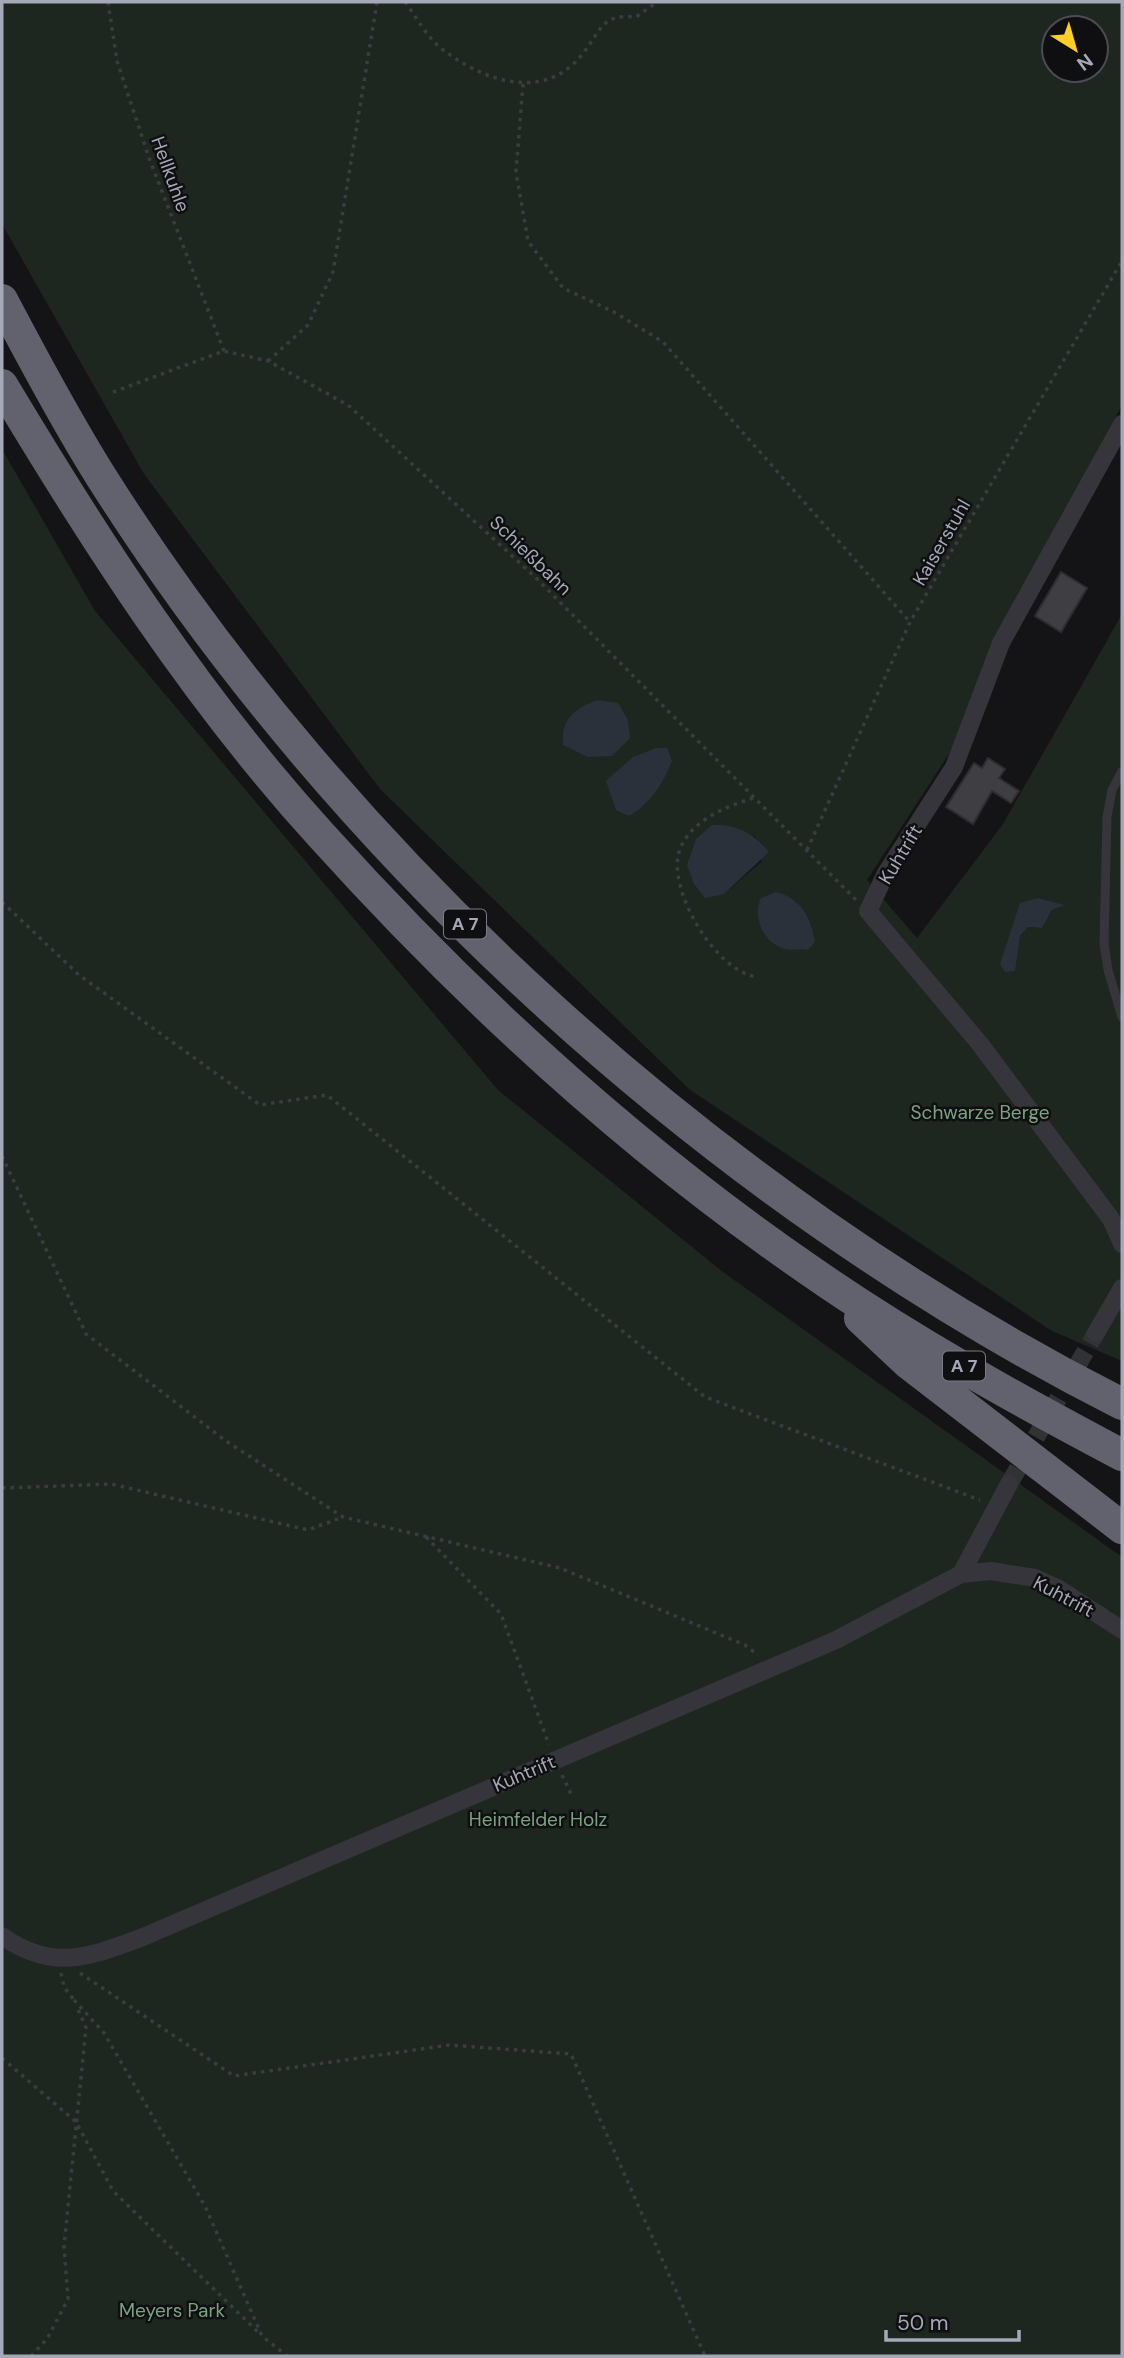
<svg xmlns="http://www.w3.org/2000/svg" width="1124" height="2358" viewBox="0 0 1124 2358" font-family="'DM Sans',sans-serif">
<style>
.green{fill:#1e2620;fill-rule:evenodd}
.water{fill:#2a313b}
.building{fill:#3e3e43;stroke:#2e2e32;stroke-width:2}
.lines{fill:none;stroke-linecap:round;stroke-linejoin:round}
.minor-tunnel{stroke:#313236;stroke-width:18;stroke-dasharray:18 9;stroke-linecap:butt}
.path{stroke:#3b3c42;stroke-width:3.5;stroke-dasharray:3.5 5;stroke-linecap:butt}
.service{stroke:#35353b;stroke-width:9}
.minor{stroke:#35353b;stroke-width:18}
.motorway{stroke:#61626d;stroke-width:32}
.labels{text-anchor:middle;stroke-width:5;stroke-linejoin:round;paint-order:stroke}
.shield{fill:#0f0f11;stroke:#787a85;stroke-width:2}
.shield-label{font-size:18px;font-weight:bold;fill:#a5a8b7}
.street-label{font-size:19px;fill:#a5a8b7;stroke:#0f0f11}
.park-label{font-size:19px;fill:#7ba382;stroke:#0f0f11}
</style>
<rect width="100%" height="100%" fill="#141416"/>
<path class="green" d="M2,2H1122V405L989,653L956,743L867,880L917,938L1003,824L1122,614V1361L1052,1331L689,1089L380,789L144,474L2,224ZM1054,28H1096V70H1054ZM754,835L762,861L724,894ZM1038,898L1064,905L1052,910L1042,928L1028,927L1020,936Z
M2,449L95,611L498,1090L723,1272L1122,1557V2356H2Z"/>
<path class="water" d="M597,700L618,703L628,720L630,738L612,756L588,757L563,745C561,718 575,709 597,700Z
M656,748H667L672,761C662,785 652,802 629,816L616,810L606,781L633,757Z
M712,825C737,824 753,833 769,852L724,894L705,898L694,884L687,865L696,839Z
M776,892C801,898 811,918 815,942L808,950C801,948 792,951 785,949C763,943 752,917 761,898Z
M1038,898L1065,905L1052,910L1042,928L1028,927L1020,936L1015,971L1005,972L1000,964L1020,903Z"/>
<path class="building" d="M1061,572L1087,588L1061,632L1035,616Z
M988,758L1005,769L999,778L1019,791L1011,803L992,791L973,824L946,807L974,763L982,768Z"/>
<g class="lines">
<path class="minor-tunnel" d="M1009,1484L1096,1333"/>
<path class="path" d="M108,2L117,61L149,158L224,351
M405,2C416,16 427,38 442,49C482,80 542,102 580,57C601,33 599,13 636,17L657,2
M523,84L516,172L528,241L563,288L614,312L663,342L910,622
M268,361L308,325L333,272L377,2
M113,392L224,351L268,361L348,405L535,577L856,900
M753,798C725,807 692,820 680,849C665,888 716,972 757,977
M807,850L910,622L1122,261
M2,902L79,975L260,1105L327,1095L705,1397L980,1500
M2,1156L86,1334L226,1441L343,1517L560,1568L745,1645L758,1655
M2,1488L111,1484L308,1530L343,1517
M426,1537L501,1614L549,1745
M562,1775L573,1798
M61,1973L64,1987L74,2000
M80,1973L234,2076L449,2045L571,2054L705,2356
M74,2000L104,2033L205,2206L262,2336L287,2356
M2,2058L76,2122L113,2191L260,2334
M31,2356L47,2339L68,2299L64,2246L86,2028L77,2007"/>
<path class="service" d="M1122,771L1112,790L1107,817L1104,943L1108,970L1122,1017"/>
<path class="minor" d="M1122,424L1001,643L954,767L886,873L868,911L980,1044L1111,1219L1122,1244
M1096,1333L1122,1288
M961,1574L1009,1484
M2,1936C53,1972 89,1957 143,1937L836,1640L961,1574L991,1571L1035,1578L1059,1589L1122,1630"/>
<path class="motorway" d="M2,300C33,359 65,419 100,475C342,859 717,1199 1122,1404
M2,385C96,542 197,699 321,835C467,997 629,1146 809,1270C908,1339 1016,1399 1122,1455
M860,1318L908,1363L1122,1528"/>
</g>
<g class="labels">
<g class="shield">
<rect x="444" y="909.5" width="42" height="29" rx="5"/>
<rect x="943" y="1351.5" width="42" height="29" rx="5"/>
</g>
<g class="shield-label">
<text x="465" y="930">A 7</text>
<text x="964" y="1372">A 7</text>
</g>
<g class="street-label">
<text transform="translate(171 174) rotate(70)" y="7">Hellkuhle</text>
<text transform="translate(941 542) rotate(-60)" y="7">Kaiserstuhl</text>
<text transform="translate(531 555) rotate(44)" y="7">Schießbahn</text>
<text transform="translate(900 854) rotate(-59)" y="7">Kuhtrift</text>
<text transform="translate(1064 1596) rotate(28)" y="7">Kuhtrift</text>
<text transform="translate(524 1773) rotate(-23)" y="7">Kuhtrift</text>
</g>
<g class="park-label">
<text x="980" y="1119">Schwarze Berge</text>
<text x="538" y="1826">Heimfelder Holz</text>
<text x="172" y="2317">Meyers Park</text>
</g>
</g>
<rect width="1124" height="2358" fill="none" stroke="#a5a8b7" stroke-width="7"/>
<g transform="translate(1075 49) rotate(143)"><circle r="33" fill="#0f0f11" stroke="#4b4c53" stroke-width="2"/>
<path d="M0-5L12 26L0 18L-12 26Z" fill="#fcce26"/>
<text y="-10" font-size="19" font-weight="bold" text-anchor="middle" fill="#a5a8b7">N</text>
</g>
<path d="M886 2330v10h133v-10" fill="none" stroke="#a5a8b7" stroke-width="3.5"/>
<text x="897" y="2330" font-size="21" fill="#a5a8b7" stroke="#0f0f11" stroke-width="5" paint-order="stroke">50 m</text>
</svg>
